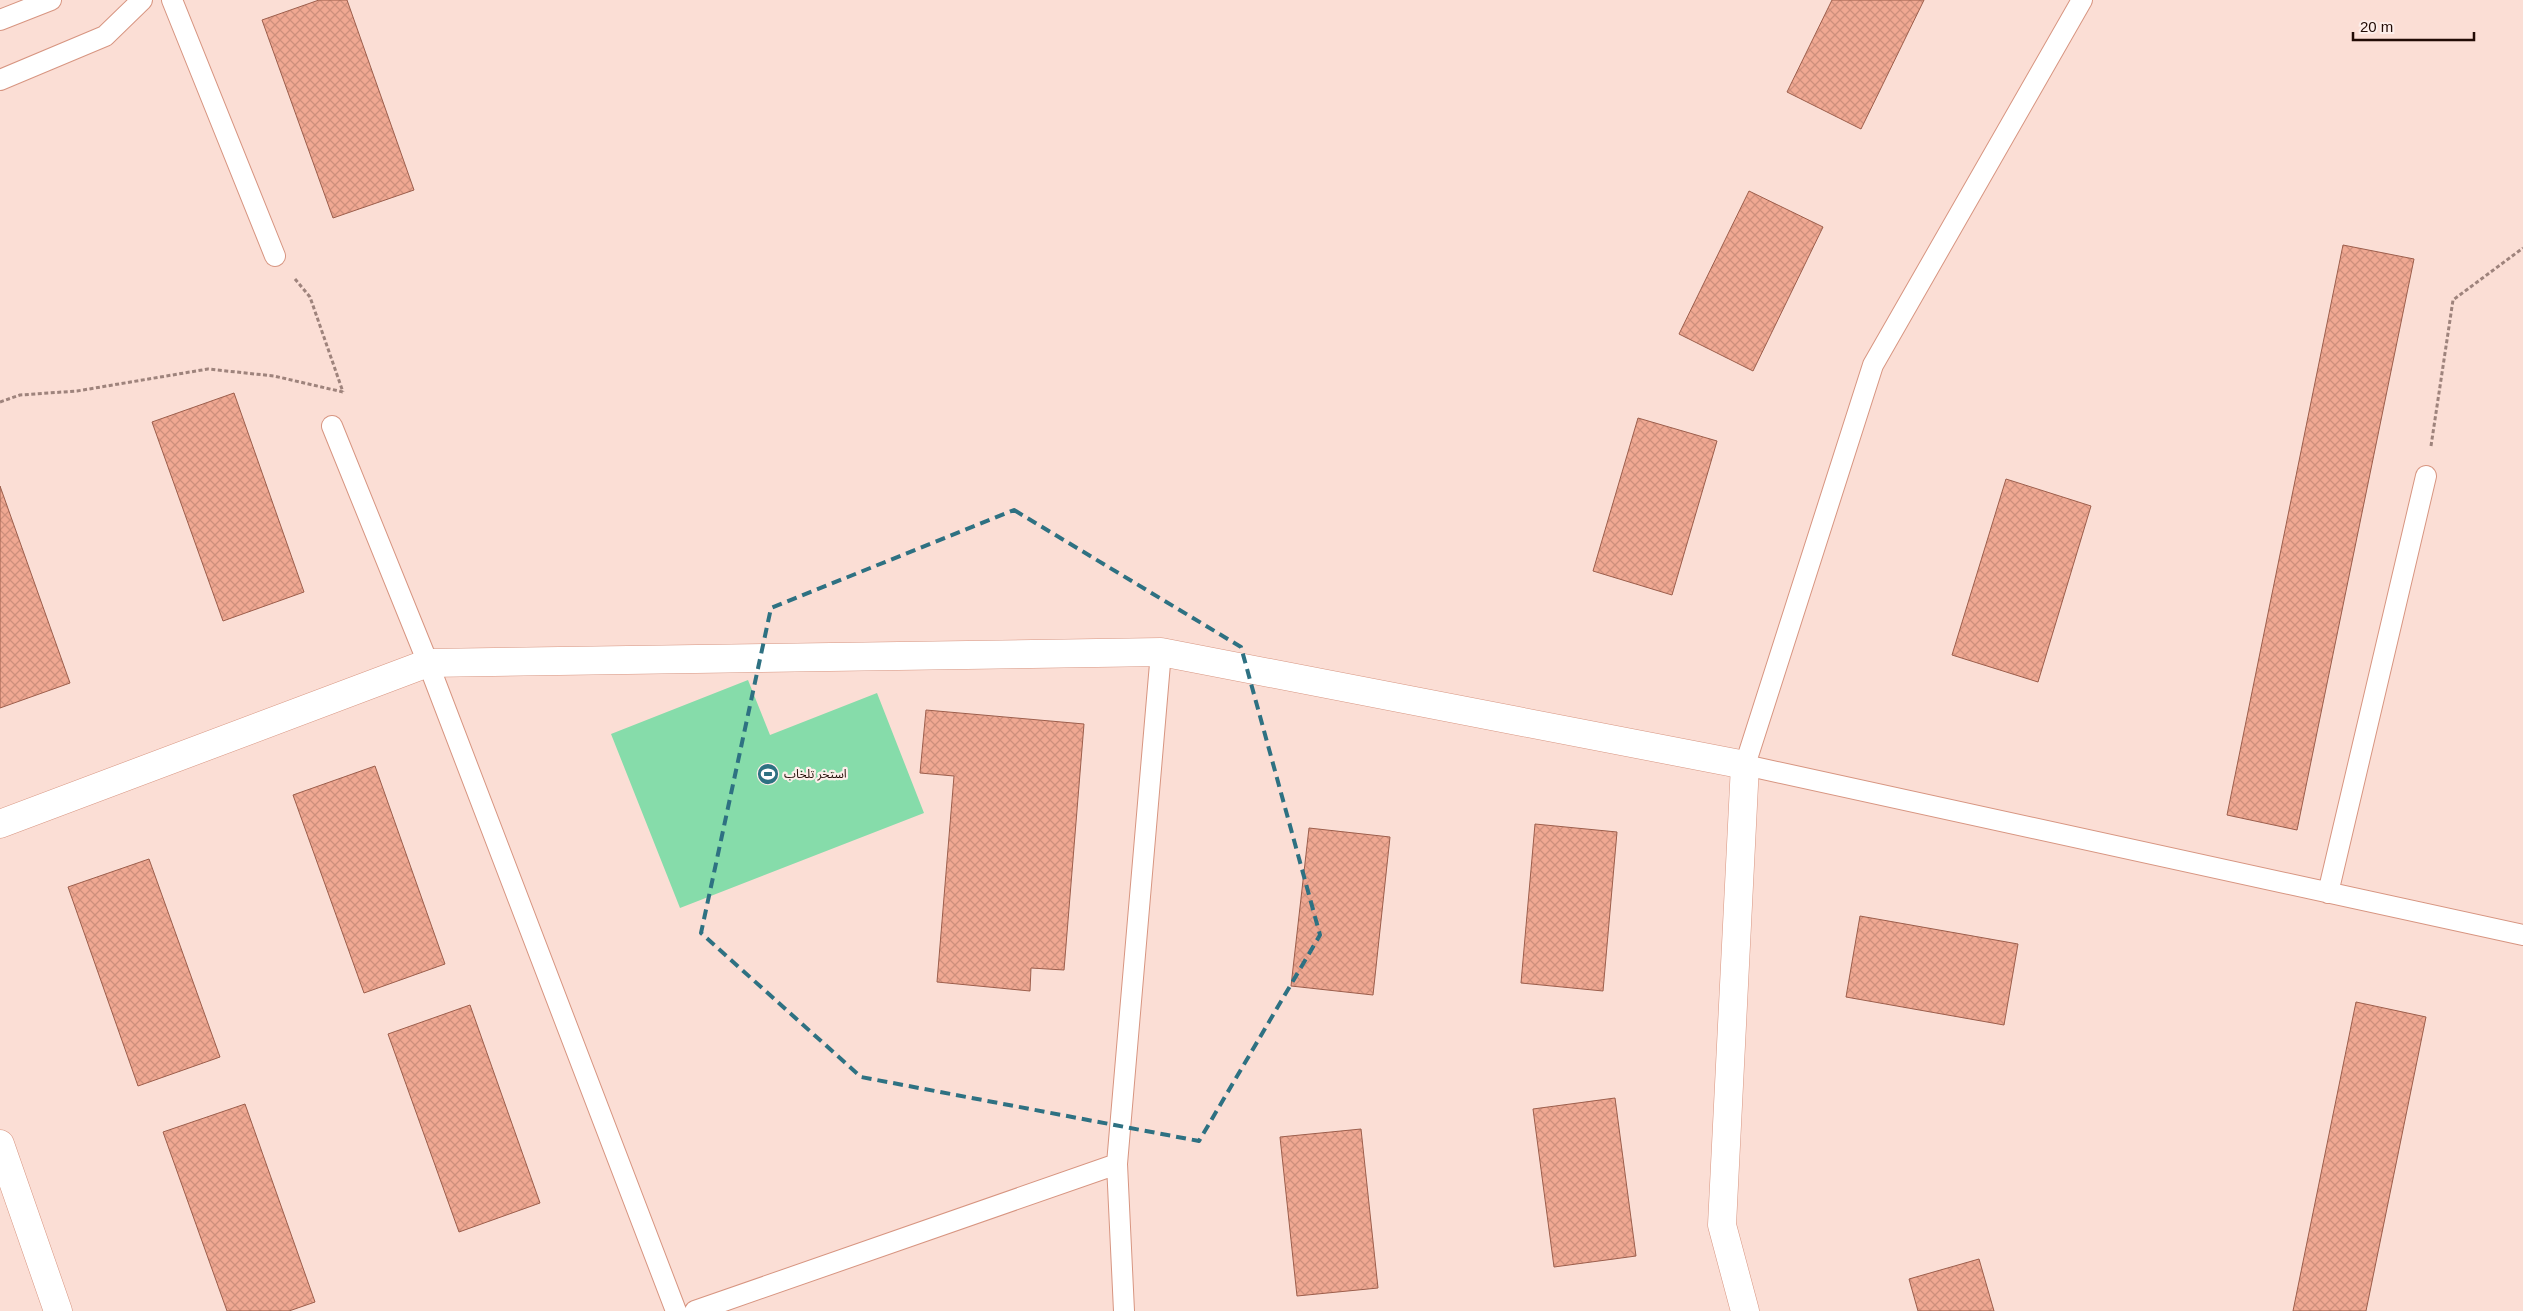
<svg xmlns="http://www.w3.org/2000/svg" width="2523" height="1311" viewBox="0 0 2523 1311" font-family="Arial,'Noto Sans Arabic',sans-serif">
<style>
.green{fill:#86dcaa}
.building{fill:url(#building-cross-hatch);stroke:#9c5e4c}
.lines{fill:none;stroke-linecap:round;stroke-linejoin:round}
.service-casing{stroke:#d79581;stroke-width:22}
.minor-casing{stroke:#d79581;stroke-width:29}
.path{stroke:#9e837c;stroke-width:3;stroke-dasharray:4 2.5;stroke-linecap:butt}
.service{stroke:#fff;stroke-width:20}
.minor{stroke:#fff;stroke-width:28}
.marked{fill:none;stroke:#2e7182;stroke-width:4;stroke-dasharray:10 6;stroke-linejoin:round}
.labels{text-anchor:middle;stroke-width:4.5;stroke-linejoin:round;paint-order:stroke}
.poi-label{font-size:12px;fill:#220b05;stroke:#fdeeea;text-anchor:start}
</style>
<defs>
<pattern id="building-cross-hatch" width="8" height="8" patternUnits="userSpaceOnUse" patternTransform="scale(1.25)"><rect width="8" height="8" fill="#f0a892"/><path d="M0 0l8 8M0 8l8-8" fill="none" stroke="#ce8f7c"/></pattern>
</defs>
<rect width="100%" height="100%" fill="#fbded5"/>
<path class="green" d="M748,680L770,735L877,693L924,813L680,908L611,734Z"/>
<path class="building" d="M319,0H347L414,190L333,218L262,20Z
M1832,0H1924L1861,129L1787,92Z
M1749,191L1823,227L1753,371L1679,334Z
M2343,245L2414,259L2297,830L2227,815Z
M234,393L304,592L223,621L152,422Z
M1638,418L1717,441L1672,595L1593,571Z
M2006,479L2091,506L2038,682L1952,655Z
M0,486L70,683L0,708Z
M926,710L1084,724L1064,970L1031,968L1030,991L937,982L954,776L920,773Z
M375,766L445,964L364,993L293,795Z
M1535,824L1617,832L1603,991L1521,983Z
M1309,828L1390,837L1373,995L1291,986Z
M149,859L220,1057L138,1086L68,887Z
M1860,916L2018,944L2004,1025L1846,997Z
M2356,1002L2426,1017L2366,1311H2293Z
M470,1005L540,1203L459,1232L388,1034Z
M1615,1098L1636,1256L1554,1267L1533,1109Z
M245,1104L315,1302L289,1311H227L163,1132Z
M1361,1129L1378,1288L1297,1296L1280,1137Z
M1979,1259L1994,1311H1918L1909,1279Z"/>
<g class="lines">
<g class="service-casing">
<path id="service" d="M172,0L275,256
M2082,0L1873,365L1745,765L2523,935
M0,20L51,0
M0,80L105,36L142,0
M332,426L428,663L676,1311
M2328,893L2426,476
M1117,1164L1161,652
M695,1311L1117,1164L1124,1311"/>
</g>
<g class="minor-casing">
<path id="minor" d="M0,824L428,663L1161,652L1745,765L1722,1225L1745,1311
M0,1144L58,1311"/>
</g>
<path class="path" d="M295,279L310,297L343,392
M0,402L20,395L77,391L208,369L274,376L343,392
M2431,446L2453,300L2523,248"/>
<use href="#service" class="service"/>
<use href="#minor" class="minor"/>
</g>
<path class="marked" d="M1014,510L1241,647L1320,935L1199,1141L861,1077L701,933L771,608Z"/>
<defs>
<g id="stadium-disc" transform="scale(1.125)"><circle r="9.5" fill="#2e7182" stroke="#fdeeea"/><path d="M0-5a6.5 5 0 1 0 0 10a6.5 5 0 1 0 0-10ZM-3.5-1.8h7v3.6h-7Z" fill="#fff"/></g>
</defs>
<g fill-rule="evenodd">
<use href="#stadium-disc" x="768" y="774"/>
</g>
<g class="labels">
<g class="poi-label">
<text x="784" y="778">استخر تلخاب</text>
</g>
</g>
<path d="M2353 32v8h121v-8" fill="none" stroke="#220b05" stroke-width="2.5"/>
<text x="2360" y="32" font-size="15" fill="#220b05" stroke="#fdeeea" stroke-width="4" paint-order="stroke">20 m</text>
</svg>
